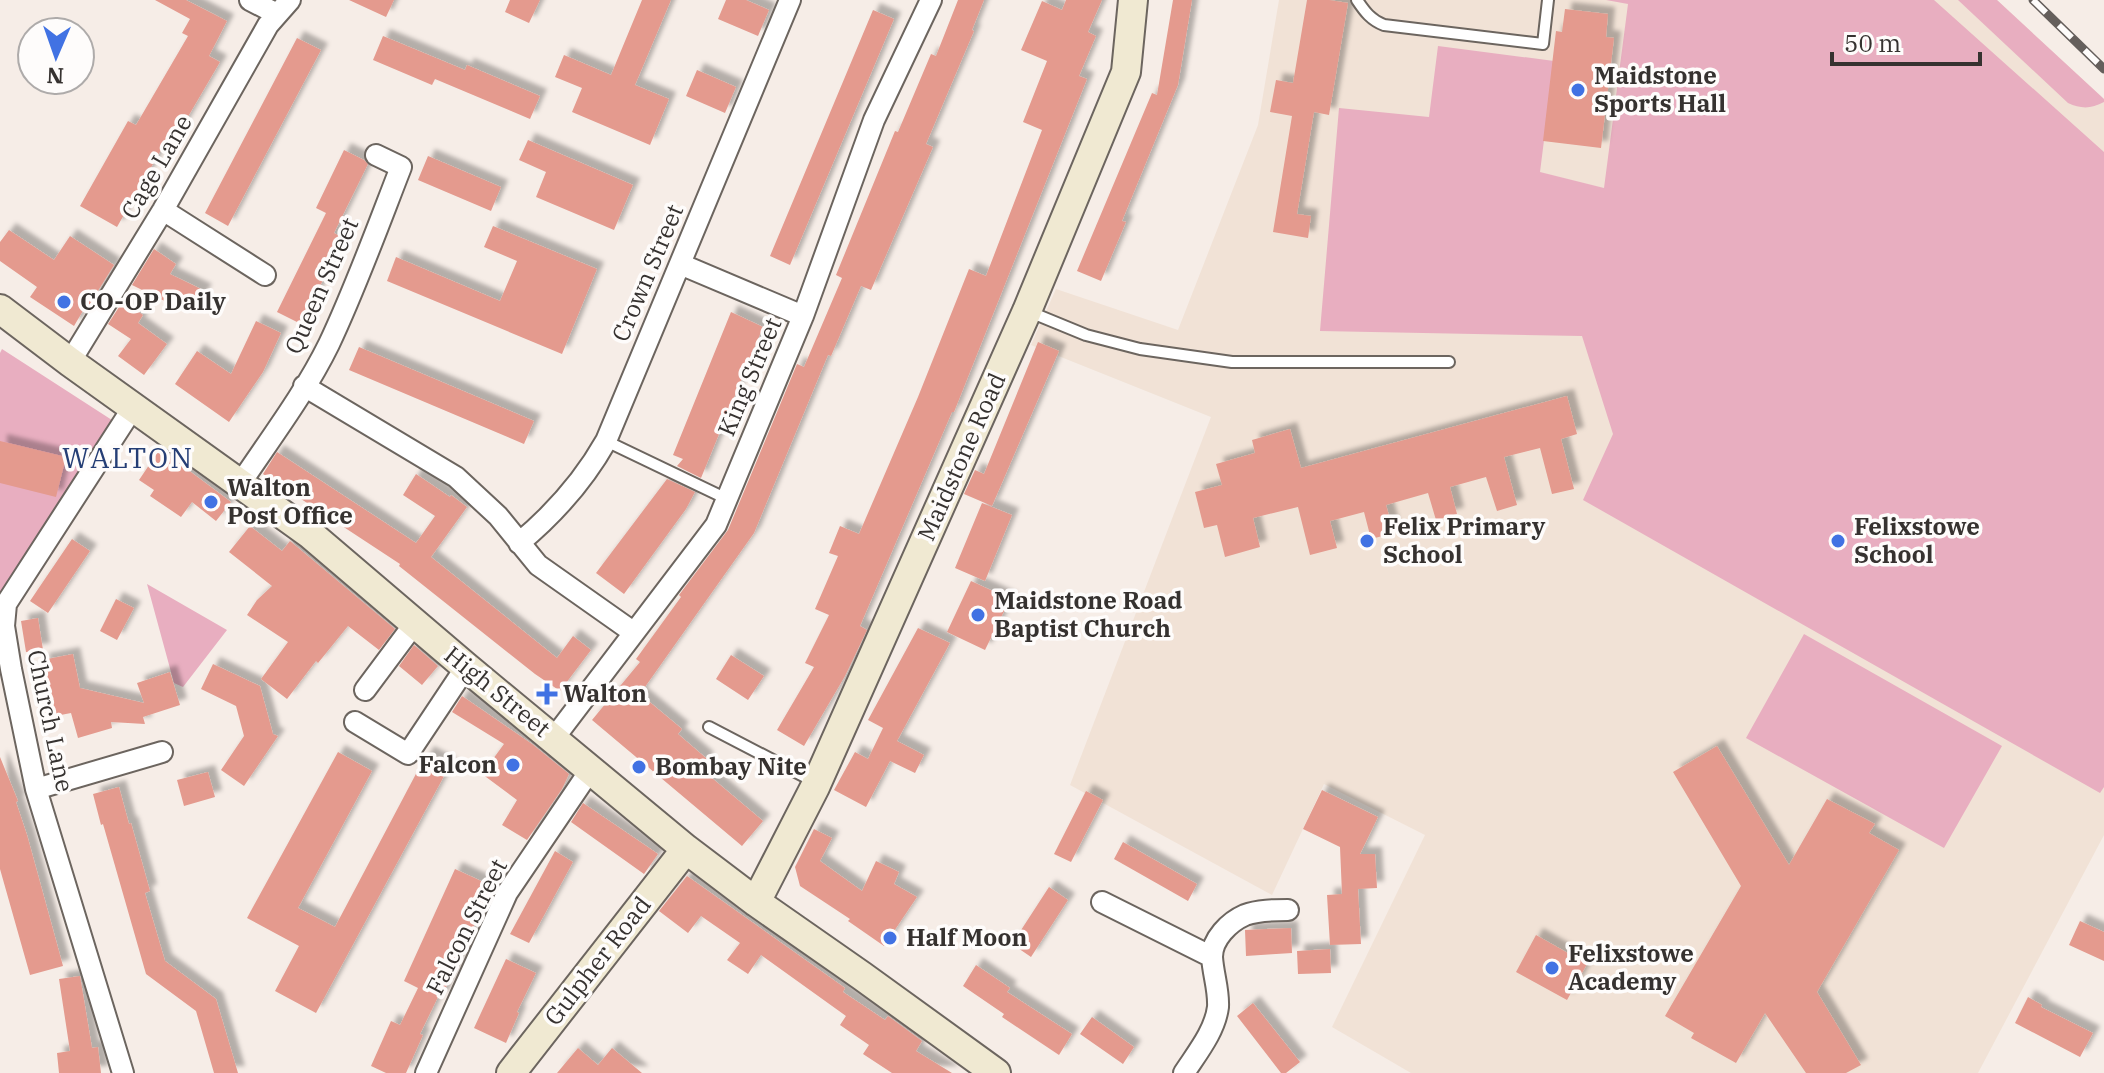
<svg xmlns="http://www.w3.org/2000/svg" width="2104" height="1073" viewBox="0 0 2104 1073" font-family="'IBM Plex Serif',serif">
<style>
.built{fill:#f1e2d6}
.green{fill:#e8aec0}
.building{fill:#e49a8e;filter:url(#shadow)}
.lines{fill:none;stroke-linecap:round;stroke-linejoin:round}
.lane-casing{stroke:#6c655f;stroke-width:14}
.street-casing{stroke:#6c655f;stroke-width:24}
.secondary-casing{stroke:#6c655f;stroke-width:32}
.lane{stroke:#fff;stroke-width:10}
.street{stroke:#fff;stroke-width:20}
.secondary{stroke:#f0e9d2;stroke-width:28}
.rail-casing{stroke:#655f5c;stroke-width:9}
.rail{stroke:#fefcfb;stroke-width:6;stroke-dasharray:18;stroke-linecap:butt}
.poi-dot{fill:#4172e3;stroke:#fefcfb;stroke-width:3}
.labels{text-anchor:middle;stroke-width:7;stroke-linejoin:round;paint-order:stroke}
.poi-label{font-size:24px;font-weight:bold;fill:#363230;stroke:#fefcfb;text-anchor:start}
.street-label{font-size:24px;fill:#363230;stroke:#fefcfb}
.quarter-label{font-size:28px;letter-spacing:2px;fill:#253e75;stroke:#fefcfb}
</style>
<defs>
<filter id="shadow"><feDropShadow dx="7" dy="-7" stdDeviation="2" flood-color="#0004"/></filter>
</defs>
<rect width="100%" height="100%" fill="#f6ede7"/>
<path class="built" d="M1279,0H1997L2104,99V835L1978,1073H1411L1332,1027L1425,835L1324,784L1272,895L1070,785L1211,417L1031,345L1056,289L1178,330L1258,125Z"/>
<path class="green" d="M1606,0H1934L2104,152V787L2100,793L1583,500L1613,434L1582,336L1320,331L1339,108L1429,117L1438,46L1554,61L1540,172L1604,188L1628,4Z
M1958,0H1997L2104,99V102C2091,109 2081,109 2068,103Z
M2,349L115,422L0,607V353Z
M147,584L227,630L183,687L174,683Z
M1804,634L2002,746L1944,848L1746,738Z"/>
<path class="building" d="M155,0H186L227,21L209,56L220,62L179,132L173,129L117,227L80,206L128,121L136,125L188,36L182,33L190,19Z
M349,0H394L386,17Z
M510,0H540L529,23L505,12Z
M642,0H671L635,85L669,99L650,145L572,112L582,88L555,77L564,55L611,75Z
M726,0H746L769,10L758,36L718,19Z
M958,0H984L972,30L974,31L926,144L933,147L871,290L861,286L831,356L828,355L754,533L640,694L682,729L678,734L707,759L700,768L763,821L742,846L592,720L640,662L636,659L681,597L679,595L728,530L797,364L804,367L842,278L836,275L895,131L898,132L931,54L936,56Z
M1066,0H1102L1088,32L1096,36L1079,76L1087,79L954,412H952L860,626L867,630L845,676L804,746L777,730L814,667L805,663L829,615L815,609L838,556L829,553L840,526L859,534L918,397L969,269L986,276L1042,130L1023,122L1047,61L1021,50L1042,1L1062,10Z
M1173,0H1192L1178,85L1122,221L1126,222L1101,281L1077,271L1152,93L1157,95Z
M1307,0H1329L1348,3L1329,115L1314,112L1297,214L1311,216L1308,238L1273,232L1292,116L1270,112L1276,80L1293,83Z
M1565,9L1608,14L1606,37L1614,38L1601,148L1543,141L1556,31L1562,32Z
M873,10L894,19L790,265L770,256Z
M383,36L465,70L467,65L540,96L530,119L435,79L432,85L373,60Z
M297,38L321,50L228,226L205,213Z
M697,70L736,87L725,113L686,96Z
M528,140L633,185L614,230L536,197L546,172L519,160Z
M344,150L364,160L368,164L334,233L344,238L301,324L277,312L326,213L316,208Z
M428,156L501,187L491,211L418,180Z
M493,226L597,269L562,354L387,281L396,257L500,301L517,261L484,247Z
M9,230L54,260L70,236L114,265L86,310L84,309L74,326L30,297L37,287L0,261V242Z
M154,249L176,264L170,274L205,291L189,313L132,285Z
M123,301L143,315L138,323L167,344L144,375L118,356L131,339L108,324Z
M731,312L763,327L701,478L677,466L683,459L673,455Z
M256,321L281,333L263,372L229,422L175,384L197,351L231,374Z
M1038,342L1059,351L992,506L964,494L975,470L984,474Z
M359,347L534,421L524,444L349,370Z
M1567,396L1577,434L1561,439L1574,489L1552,494L1540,448L1504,457L1517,505L1497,511L1486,477L1450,487L1457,514L1436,520L1428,493L1386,505L1394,533L1371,539L1364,512L1330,521L1337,548L1310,555L1298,507L1253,518L1260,547L1225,557L1217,525L1204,528L1195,492L1222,485L1216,464L1255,453L1252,440L1290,429L1301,468Z
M0,441L66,457L56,497L0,483Z
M160,449L231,502L216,521L192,502L181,517L150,496L154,490L139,480Z
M277,452L416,543L435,516L403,495L416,474L450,497L451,495L467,507L431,557L557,658L573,636L591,650L560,691L535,674L399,566L400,564L263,474Z
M667,479L695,492L686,509L624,594L596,573Z
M982,503L1012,515L985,581L955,568Z
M250,526L282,551L290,541L395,629L379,650L348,626L318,663L316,661L287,699L261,679L288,642L247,615L257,600L272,586L229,552Z
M72,539L90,551L48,613L30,601Z
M971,581L1010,599L985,650L947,632Z
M116,599L134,608L117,640L100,631Z
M38,618L43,650L26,652L21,621Z
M918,628L950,643L897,741L924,755L915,773L890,761L866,807L834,790L855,752L868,759L883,728L868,720Z
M414,645L438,666L422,685L399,666Z
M73,654L80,688L144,703L137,683L170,672L180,705L143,717L145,724L111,722L112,728L78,738L71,713L40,719L35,694L48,691L42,660Z
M731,655L764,676L748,700L716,679Z
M213,664L260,686L273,734L278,736L244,786L221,770L244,736L236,706L201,689Z
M462,696L532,744L569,774L562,789L527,840L502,825L517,800L482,774L504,744L452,712Z
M1717,746L1789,865L1827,799L1875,824L1869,833L1899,850L1817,992L1861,1065L1846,1073H1806L1765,1013L1736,1063L1691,1038L1694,1033L1665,1016L1741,886L1673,772Z
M338,752L372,771L298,908L335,927L427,753L450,765L316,1013L275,991L299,946L247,918Z
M0,757L18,801L16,802L27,835L63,966L30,975L0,869Z
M208,772L215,797L184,806L177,780Z
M119,787L129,824L131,823L150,891L145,893L165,961L216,999L238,1073H214L196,1011L146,974L103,824L101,825L93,794Z
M1322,790L1378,817L1360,854H1375L1377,888L1358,889L1361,944L1330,945L1327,895L1342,894L1340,847L1303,829Z
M1086,791L1103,800L1071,862L1054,854Z
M583,803L658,854L644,874L571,822Z
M814,829L832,838L820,861L862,891L876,861L899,872L894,884L917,897L884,946L848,921L850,919L800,886L795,867Z
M1123,842L1197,884L1188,901L1114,859Z
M555,851L573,862L529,943L510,934Z
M455,869L492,886L441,998L438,997L420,1034L423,1035L406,1073H386L371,1066L391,1021L400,1025L418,988L404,981Z
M687,876L845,988L843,992L885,1020L888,1016L922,1041L916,1051L952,1073H892L863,1054L869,1045L840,1025L846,1016L761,955L748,974L727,960L740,943L701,916L688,933L659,911Z
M1049,887L1068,900L1031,957L1012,944Z
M2080,921L2104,932V961L2069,945Z
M1291,928L1292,953L1246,956L1245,930Z
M1536,935L1587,964L1567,1000L1516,972Z
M1330,949L1331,973L1298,974L1297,951Z
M506,959L536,973L517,1012L519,1013L506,1043L474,1028Z
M976,965L1010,988L1007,992L1072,1034L1059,1055L1002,1017L1004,1014L963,986Z
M80,976L92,1048L98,1047L101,1073H59L57,1053L70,1051L59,979Z
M2028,997L2042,1005L2041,1007L2093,1033L2080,1057L2015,1023Z
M1253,1003L1300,1062L1286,1073H1281L1237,1016Z
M1092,1017L1134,1047L1123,1064L1080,1034Z
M578,1048L598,1065L612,1048L642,1073H557Z"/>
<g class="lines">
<g class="lane-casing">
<path id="lane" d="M1357,0C1365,12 1371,20 1384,25L1543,44L1548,0
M1030,312L1086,335L1140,349L1232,362H1449
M606,441L727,499
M709,727L815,782"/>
</g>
<g class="street-casing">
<path id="street" d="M250,0L277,14
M163,210L265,275
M680,264L803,316
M70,362L163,210L268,25L290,0
M304,386L456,477L498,516L538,565L633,632
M240,484C270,439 305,393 329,344C356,287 378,226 401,167L376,155
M519,543C554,514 584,480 606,441L790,0
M365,690L415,623
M355,722L408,754L466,667
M554,738L716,525L803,316L874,120L931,0
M36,789L162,752
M1102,902L1212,957
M123,1073L36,789L11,669L4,626L6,604L134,406
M426,1073L507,893L591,769
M1184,1073C1197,1053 1215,1031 1218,1007C1219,990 1213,974 1212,957C1212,939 1229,922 1245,915C1258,910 1274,910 1288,910"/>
</g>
<g class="secondary-casing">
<path id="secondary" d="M0,309L70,362L310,534L466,667L686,849L756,902L862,976L996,1073
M756,902L815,787L1027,311L1126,72L1133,0
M511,1073L686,849"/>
</g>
<use href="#lane" class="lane"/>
<use href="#street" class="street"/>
<use href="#secondary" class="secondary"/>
<g class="rail-casing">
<path id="rail" d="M2033,0L2104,69"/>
</g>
<use href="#rail" class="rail"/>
</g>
<g class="poi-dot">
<circle cx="1578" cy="90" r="8"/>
<circle cx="64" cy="302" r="8"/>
<circle cx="211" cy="502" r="8"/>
<circle cx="1367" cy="541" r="8"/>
<circle cx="1838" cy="541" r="8"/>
<circle cx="978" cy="615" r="8"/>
<path d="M543 682h8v8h8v8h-8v8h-8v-8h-8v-8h8z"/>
<circle cx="513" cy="765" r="8"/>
<circle cx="639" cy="767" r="8"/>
<circle cx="890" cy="938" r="8"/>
<circle cx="1552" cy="968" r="8"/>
</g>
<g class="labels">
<g class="poi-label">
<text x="1594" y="84">Maidstone<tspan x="1594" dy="28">Sports Hall</tspan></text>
<text x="80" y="310">CO-OP Daily</text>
<text x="227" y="496">Walton<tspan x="227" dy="28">Post Office</tspan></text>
<text x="1383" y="535">Felix Primary<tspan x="1383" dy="28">School</tspan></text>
<text x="1854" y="535">Felixstowe<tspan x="1854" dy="28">School</tspan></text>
<text x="994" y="609">Maidstone Road<tspan x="994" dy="28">Baptist Church</tspan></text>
<text x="563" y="702">Walton</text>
<text x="497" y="773" text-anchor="end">Falcon</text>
<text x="655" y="775">Bombay Nite</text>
<text x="906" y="946">Half Moon</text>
<text x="1568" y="962">Felixstowe<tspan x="1568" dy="28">Academy</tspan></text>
</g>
<g class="street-label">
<text transform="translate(157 167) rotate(-60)" y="8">Cage Lane</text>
<text transform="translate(648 273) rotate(-67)" y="8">Crown Street</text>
<text transform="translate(322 286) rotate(-66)" y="8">Queen Street</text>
<text transform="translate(750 377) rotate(-67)" y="8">King Street</text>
<text transform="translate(962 457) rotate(-66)" y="8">Maidstone Road</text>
<text transform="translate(497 692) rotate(39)" y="8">High Street</text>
<text transform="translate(50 721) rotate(78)" y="8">Church Lane</text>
<text transform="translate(467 927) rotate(-63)" y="8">Falcon Street</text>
<text transform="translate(598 961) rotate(-52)" y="8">Gulpher Road</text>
</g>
<g class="quarter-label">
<text x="128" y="468">WALTON</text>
</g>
</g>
<g transform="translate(56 56) rotate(182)"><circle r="38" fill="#fefcfb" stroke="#aeabaa" stroke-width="2"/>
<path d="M0-6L14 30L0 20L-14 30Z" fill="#4172e3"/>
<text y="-12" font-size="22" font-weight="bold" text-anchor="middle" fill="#363230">N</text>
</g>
<path d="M1832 52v12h148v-12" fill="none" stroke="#363230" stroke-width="4"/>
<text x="1844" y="52" font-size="24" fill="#363230" stroke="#fefcfb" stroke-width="6" paint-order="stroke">50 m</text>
</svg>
